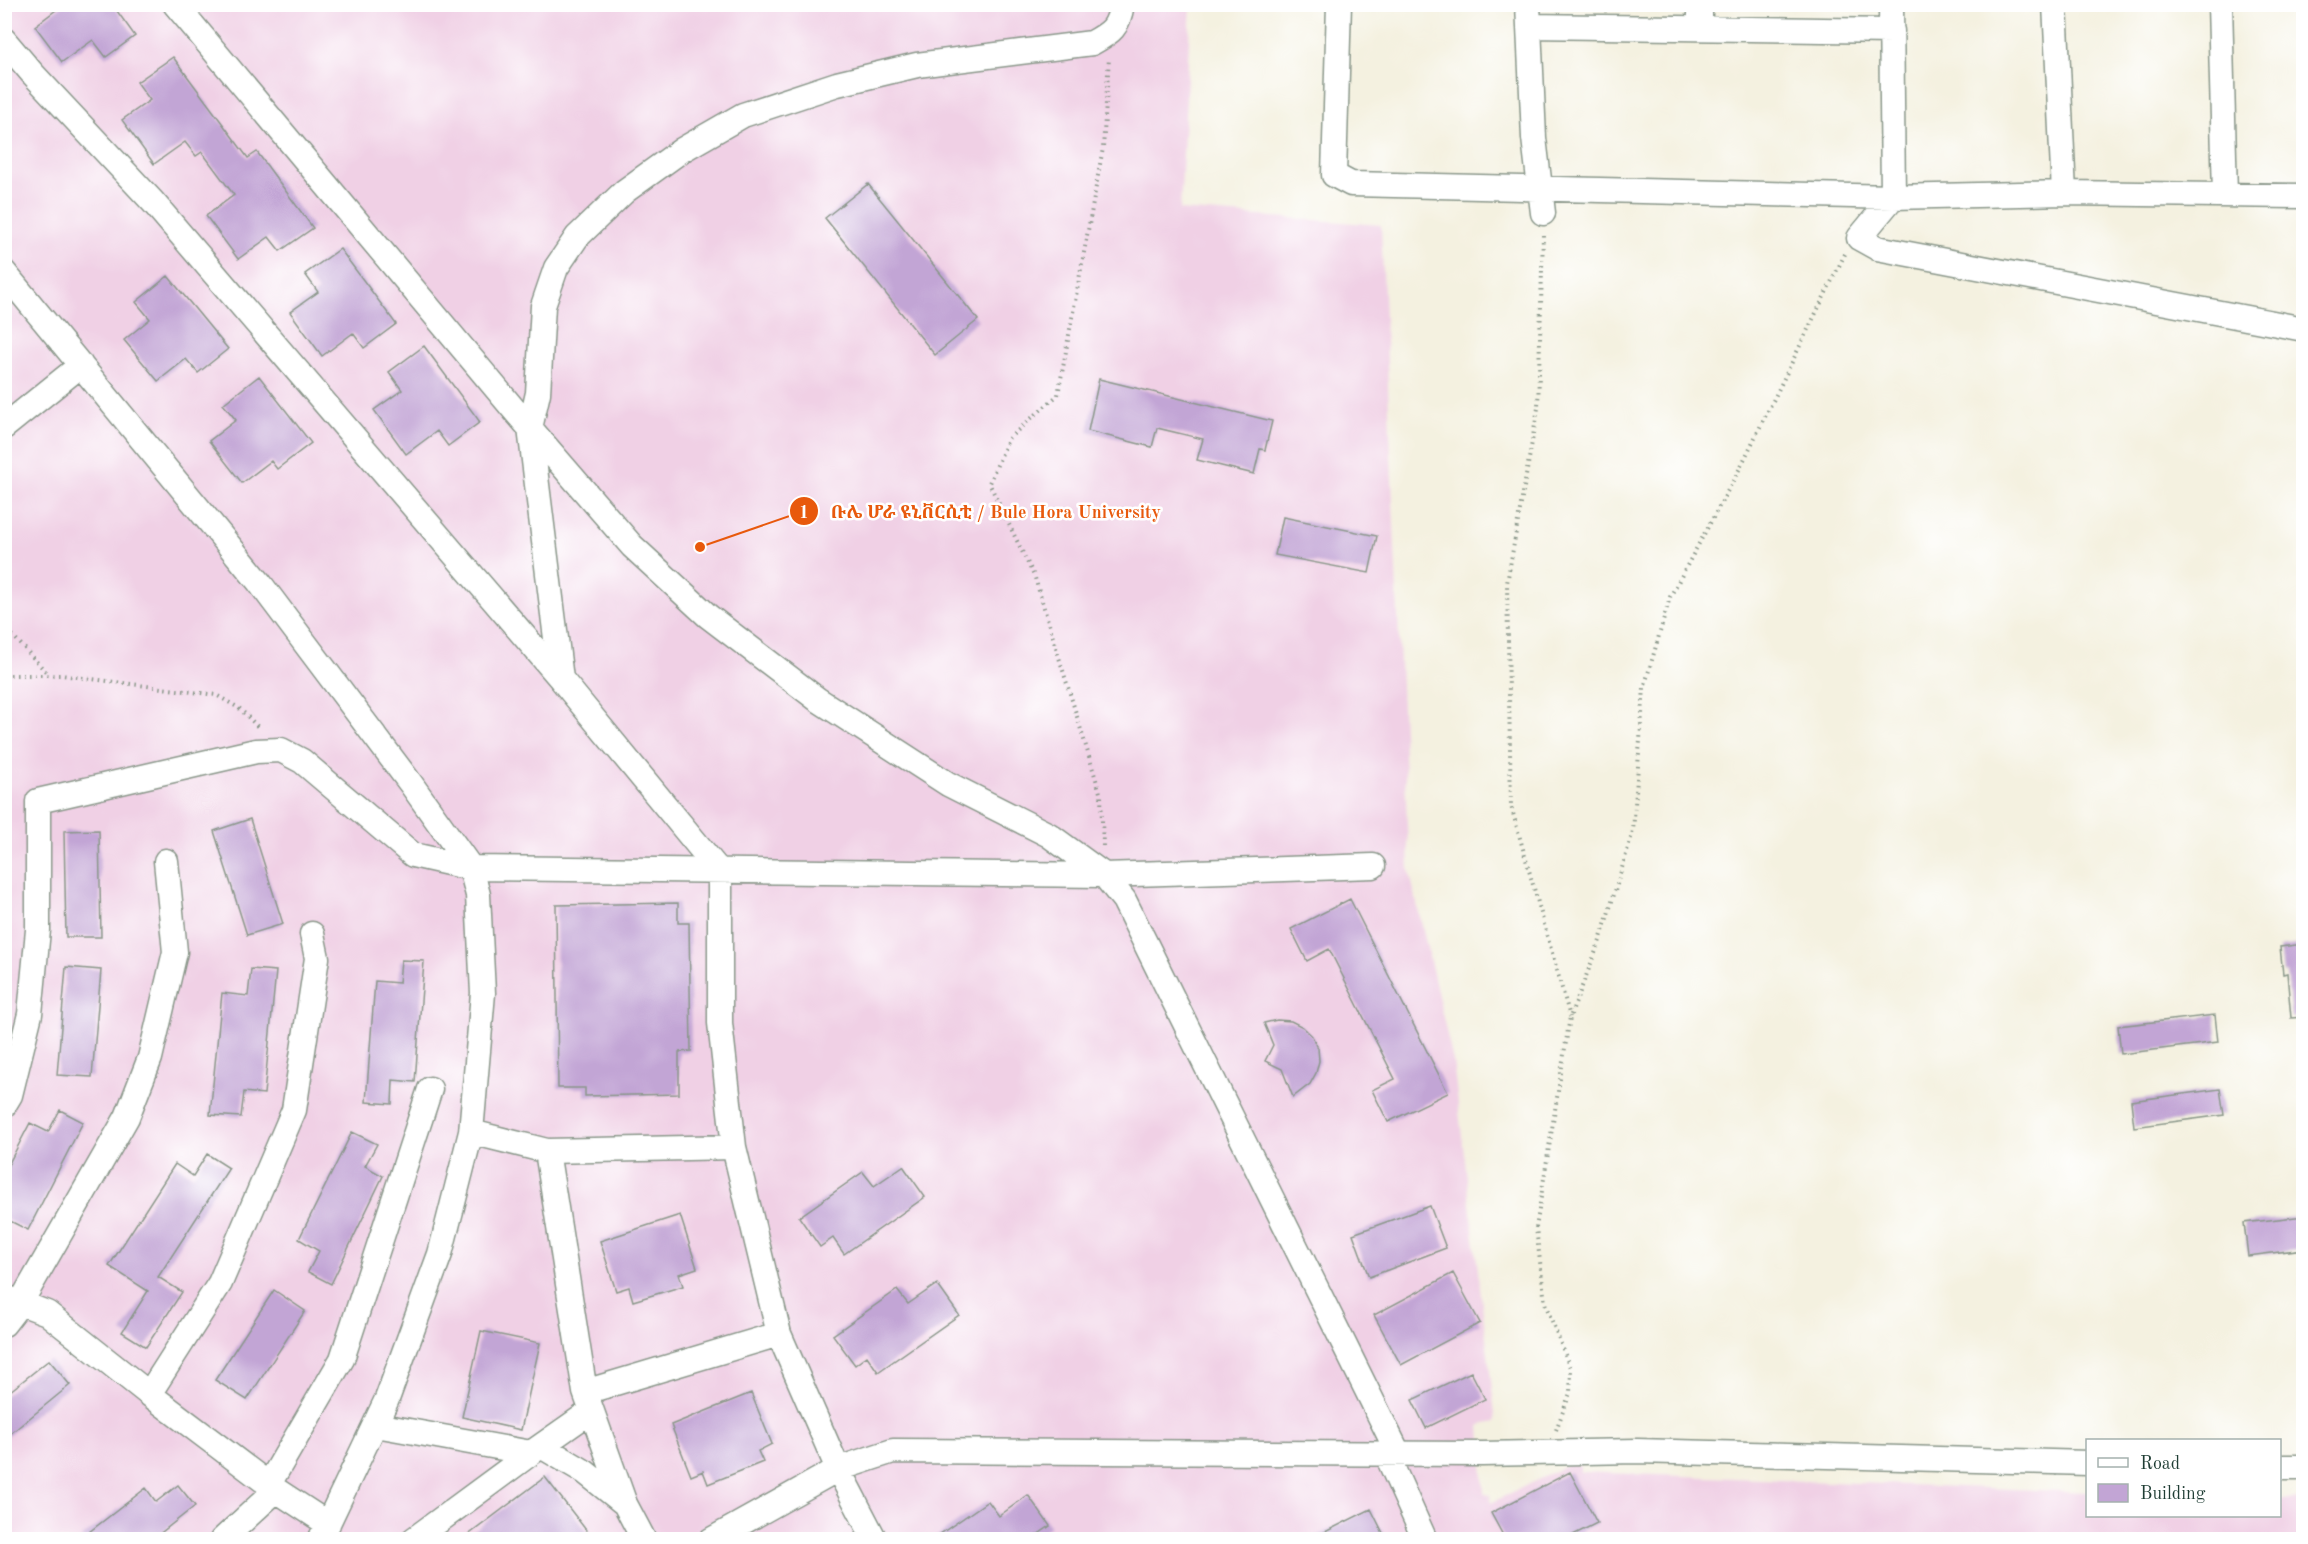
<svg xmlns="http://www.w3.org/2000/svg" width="2308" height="1544" viewBox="0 0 2308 1544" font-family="'Old Standard TT','Noto Serif Ethiopic',serif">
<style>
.built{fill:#f0d0e5}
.building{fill:#c2a5d5}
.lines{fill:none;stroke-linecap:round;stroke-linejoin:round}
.street-casing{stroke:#8a978a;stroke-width:27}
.path{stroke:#8a978a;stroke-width:4;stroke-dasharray:1.5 4.5;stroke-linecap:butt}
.street{stroke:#fff;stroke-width:24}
.leader{fill:none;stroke:#e8590c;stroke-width:2}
.callout-dot{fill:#e8590c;stroke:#fff;stroke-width:2}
.mark-label{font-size:18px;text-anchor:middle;font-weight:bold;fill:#fff}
.callout-label{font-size:18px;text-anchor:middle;font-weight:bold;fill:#e8590c;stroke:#fff;stroke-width:5;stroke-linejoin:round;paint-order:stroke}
</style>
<rect width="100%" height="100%" fill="#fff"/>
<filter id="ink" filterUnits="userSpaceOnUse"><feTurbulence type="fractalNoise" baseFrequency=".0167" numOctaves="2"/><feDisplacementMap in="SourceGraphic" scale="12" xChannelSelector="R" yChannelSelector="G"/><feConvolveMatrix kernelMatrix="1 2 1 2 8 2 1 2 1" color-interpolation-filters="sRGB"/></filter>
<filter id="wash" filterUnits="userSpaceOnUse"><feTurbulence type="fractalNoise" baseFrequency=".008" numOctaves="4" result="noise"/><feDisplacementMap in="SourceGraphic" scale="24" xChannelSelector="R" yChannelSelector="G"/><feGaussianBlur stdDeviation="1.35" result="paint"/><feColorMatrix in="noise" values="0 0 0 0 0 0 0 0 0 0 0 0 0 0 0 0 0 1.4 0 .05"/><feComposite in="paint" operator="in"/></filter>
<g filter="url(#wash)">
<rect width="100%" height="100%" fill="#f4f1e0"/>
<path class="built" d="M5,4L1191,5L1180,210L1381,225L1409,869L1453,1061L1496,1422L1480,1425L1484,1494L1490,1495L1491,1503L1574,1462L1580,1466V1472L2087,1492L2088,1516H2280V1499L2304,1500L2303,1540H5Z"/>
<g id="blocks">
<path class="building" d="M64,4H112L135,36L106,57L93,40L62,62L35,26Z
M173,57L248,158L257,152L313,228L280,251L269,237L238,259L206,216L234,195L202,152L196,156L185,142L154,164L122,120L150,100L137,82Z
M868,184L978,320L935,355L825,218Z
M340,249L396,324L364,348L353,333L322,356L290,312L318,292L305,274Z
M168,276L228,349L198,373L186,359L158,381L124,340L150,319L136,302Z
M424,346L480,422L448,446L437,431L406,454L374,410L402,390L389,372Z
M259,376L311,443L277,469L271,461L242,483L209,441L236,420L223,404Z
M1099,379L1272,421L1265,450L1260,449L1254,474L1197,460L1203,439L1157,428L1152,447L1088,431Z
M1283,517L1377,536L1369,573L1275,555Z
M250,819L283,924L247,935L214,831Z
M99,830L101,937H66L64,831Z
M1350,899L1448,1093L1388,1122L1372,1090L1395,1079L1329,949L1307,961L1291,929Z
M678,903V923H689L691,1051L679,1052V1094L585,1096V1088H558L556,905Z
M2304,944V1017L2291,1018L2287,973L2283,974L2280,947Z
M401,960L424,961L415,1082L393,1080L392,1104L366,1102L375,981L399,983Z
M66,967L101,970L92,1077L57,1075Z
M251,969L276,971L264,1094L244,1092L241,1117L210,1115L222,993L248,996Z
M2215,1015L2218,1042L2121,1054L2118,1026Z
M1277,1020L1291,1021L1303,1027L1312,1036L1318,1048L1319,1061L1316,1073L1310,1084L1293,1097L1282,1069L1265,1061L1273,1045L1264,1023Z
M2220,1089L2224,1115L2134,1127L2131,1101Z
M60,1110L83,1122L28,1230L4,1218V1173L30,1123L48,1132Z
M352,1132L377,1144L365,1166L383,1176L331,1284L308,1272L319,1251L299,1239Z
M207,1154L229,1168L158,1277L182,1292L146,1347L122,1332L148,1291L109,1266L175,1164L193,1176Z
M903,1166L925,1197L844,1254L833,1238L820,1247L799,1217L863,1172L874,1186Z
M1430,1206L1446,1248L1369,1277L1353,1234Z
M680,1215L697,1268L679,1274L683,1286L633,1301L629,1287L616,1291L600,1241Z
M2304,1216V1249L2248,1256L2244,1223Z
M1453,1273L1480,1323L1401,1365L1374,1315Z
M937,1284L959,1315L878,1372L867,1356L855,1365L833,1335L897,1290L908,1304Z
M274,1290L305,1311L247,1400L215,1380Z
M481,1331L540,1343L521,1430L462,1417Z
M49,1360L70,1385L4,1439V1396Z
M1471,1372L1485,1399L1426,1428L1412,1400Z
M751,1393L772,1444L758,1451L763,1462L708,1484L703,1471L691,1476L671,1425Z
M1570,1472L1597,1523L1565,1539H1505L1491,1513Z
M545,1477L593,1539H463Z
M178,1485L195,1506L153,1539H80L146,1488L156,1502Z
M1028,1495L1050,1526L1031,1539H933L988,1501L999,1516Z
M1371,1509L1386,1539H1311Z"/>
</g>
</g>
<g filter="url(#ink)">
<use href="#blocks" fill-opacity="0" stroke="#8a978a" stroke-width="1.5"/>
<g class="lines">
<g class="street-casing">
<path id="street" d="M175,4L516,412L632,546L708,616L817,699L948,784L1049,835L1104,875L1124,900L1398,1453
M1339,4L1334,175L1351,184L1893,197L2064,193L2304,196
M1528,4L1534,138L1543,213
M1700,4V28
M1891,4L1893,197L1859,238L1877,248L2304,329
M2055,4L2064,193
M2220,4L2225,195
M1529,26L1892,31
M4,40L32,73L153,202L561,679
M4,272L259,582L411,784L471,868L1104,875L1373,866
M4,427L81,365
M4,1105L10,1095L30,1014L38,930V801L256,751L281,750L302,761L413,855L471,868L478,895L483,993L471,1132L440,1254L387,1399L320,1540
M471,1132L547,1151L734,1147
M547,1151L585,1392L625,1504L644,1540
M5,1297L47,1313L149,1394L276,1490L328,1524
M4,1324L21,1302L127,1117L150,1058L175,952L166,861
M585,1392L779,1334
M149,1394L220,1283L294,1110L317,958L312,934
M376,1425L531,1453L591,1411
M541,1446L585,1472L625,1504
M1386,1453L1425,1540
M2280,1467H2304
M269,1484L342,1359L430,1089
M222,1540L276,1490
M413,1540L531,1453
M711,1540L838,1469L893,1451L1482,1454L1637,1451L2088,1463
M875,1540L838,1469L779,1334L734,1147L720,1023V872L561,679L530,428L538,393L543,306L556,268L577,237L625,191L682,150L743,115L837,84L917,65L1092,43C1112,32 1118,28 1122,4"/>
</g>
<path class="path" d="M1543,235L1538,408L1507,583L1511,806L1570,1017
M4,626L48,674
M4,675H61L216,695L239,708L259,728
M1103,846L1101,796L1035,578L989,483L1009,438L1058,395L1103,148L1109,58
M1556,1430L1570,1393L1571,1370L1545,1303L1536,1228L1570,1017L1601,938L1633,831L1644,688L1670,597L1740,468L1845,254"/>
<use href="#street" class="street"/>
</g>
</g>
<path class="leader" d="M700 547L804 511"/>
<g class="callout-dot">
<circle cx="700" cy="547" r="6"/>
<circle cx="804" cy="511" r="15"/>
</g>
<g class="mark-label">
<text x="804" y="518">1</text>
</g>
<g class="callout-label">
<text x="996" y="518">ቡሌ ሆራ ዩኒቨርሲቲ / Bule Hora University</text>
</g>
<rect width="2308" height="1544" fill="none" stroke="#fff" stroke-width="24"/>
<rect x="2086" y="1439" width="195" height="78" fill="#ffffff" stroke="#a5b1ae" stroke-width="1.5"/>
<rect x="2098" y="1458" width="30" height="9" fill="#ffffff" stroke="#a5b1ae" stroke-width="1.5"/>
<text x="2140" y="1469" font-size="18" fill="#1f3d34">Road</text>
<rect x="2098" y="1484" width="30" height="18" fill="#c2a5d5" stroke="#a5b1ae" stroke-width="1.5"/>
<text x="2140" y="1499" font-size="18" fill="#1f3d34">Building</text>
</svg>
